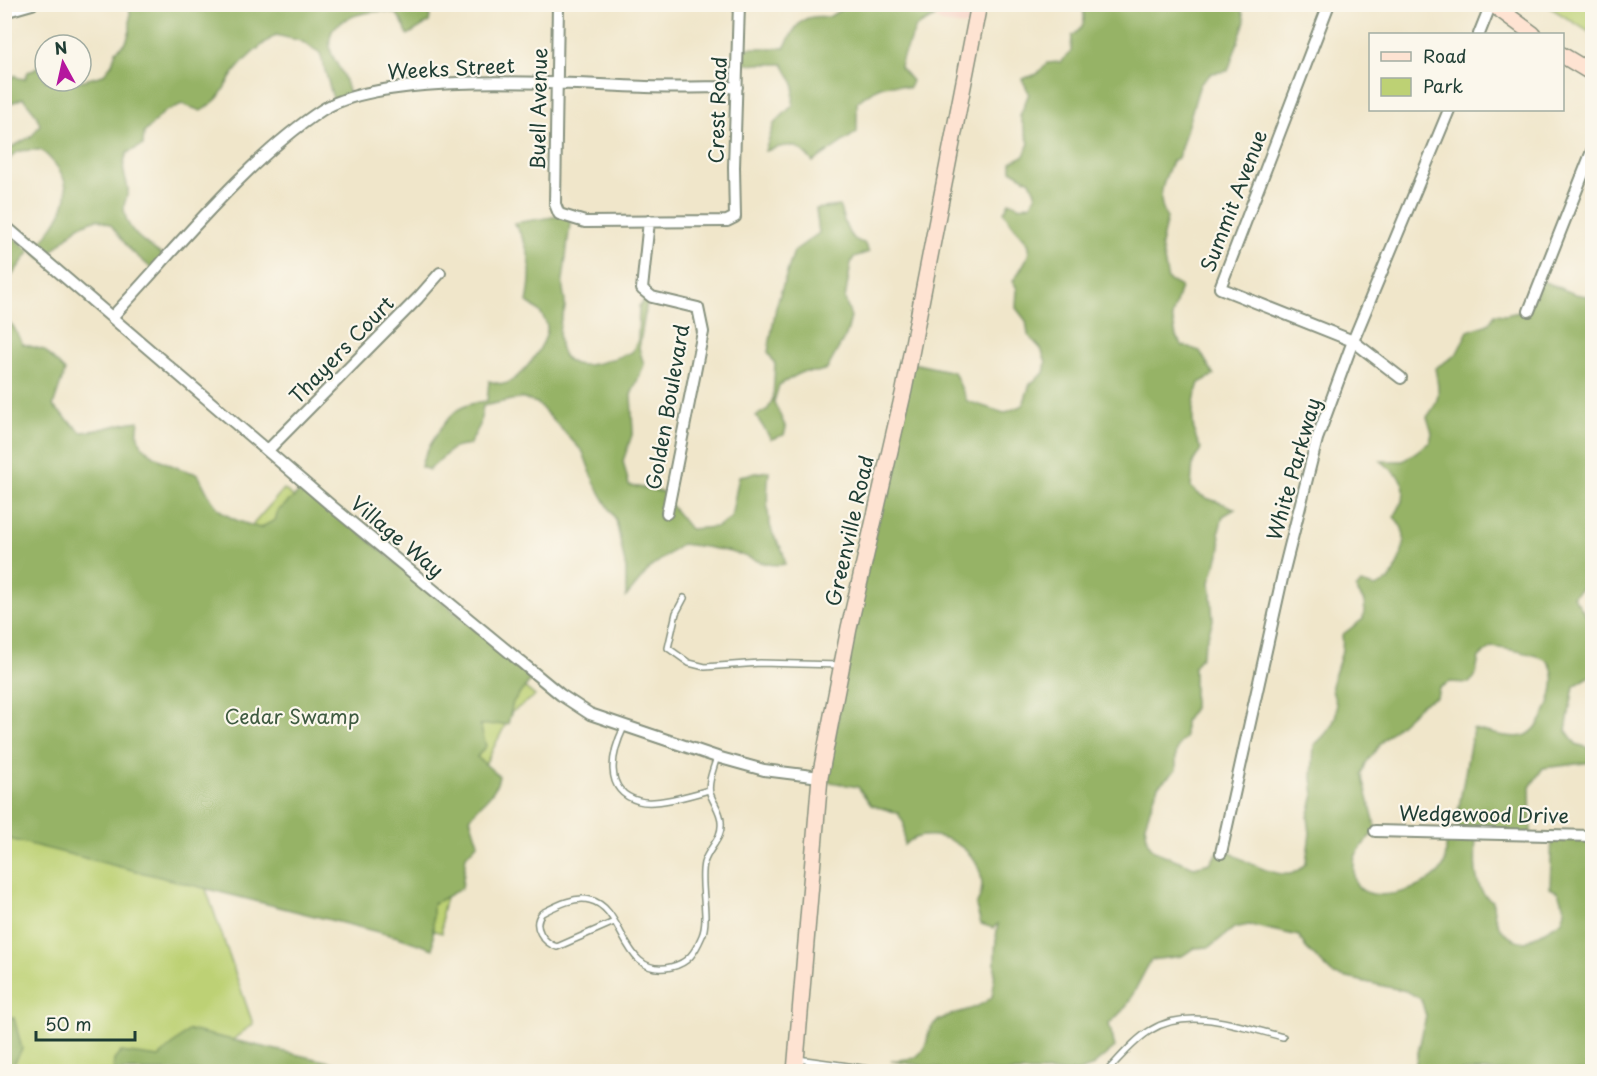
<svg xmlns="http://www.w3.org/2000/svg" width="1597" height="1076" viewBox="0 0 1597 1076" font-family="'Playpen Sans',sans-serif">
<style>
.built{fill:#f6d2c5}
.green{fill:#bdd174;stroke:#6e8754;stroke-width:1.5}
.forest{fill:#96b366;stroke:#5a784d;stroke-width:1.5;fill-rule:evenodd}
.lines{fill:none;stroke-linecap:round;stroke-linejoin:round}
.service-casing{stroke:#88927f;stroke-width:8}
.minor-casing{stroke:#88927f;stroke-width:14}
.secondary-casing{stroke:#88927f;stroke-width:18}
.service{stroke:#fff;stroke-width:5}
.minor{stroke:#fff;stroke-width:10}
.secondary{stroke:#fee3d2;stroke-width:15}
.labels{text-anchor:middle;stroke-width:4.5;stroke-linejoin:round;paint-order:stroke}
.street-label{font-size:20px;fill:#1f3d34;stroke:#fbf7ec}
.park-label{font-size:20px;fill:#3f5b41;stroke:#fbf7ec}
</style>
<rect width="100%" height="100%" fill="#fbf7ec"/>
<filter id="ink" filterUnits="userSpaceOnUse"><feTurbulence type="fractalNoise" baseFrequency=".0167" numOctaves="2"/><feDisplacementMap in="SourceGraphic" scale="12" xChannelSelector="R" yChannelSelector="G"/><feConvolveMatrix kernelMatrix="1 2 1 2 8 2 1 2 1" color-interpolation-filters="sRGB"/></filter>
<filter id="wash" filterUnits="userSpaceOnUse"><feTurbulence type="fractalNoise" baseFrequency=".008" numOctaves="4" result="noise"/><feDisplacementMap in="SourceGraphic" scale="24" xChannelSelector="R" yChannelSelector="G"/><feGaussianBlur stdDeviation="1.35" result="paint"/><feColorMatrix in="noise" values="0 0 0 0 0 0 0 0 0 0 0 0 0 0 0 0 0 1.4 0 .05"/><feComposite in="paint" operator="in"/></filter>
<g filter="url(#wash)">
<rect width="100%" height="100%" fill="#f0e6ca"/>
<path class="built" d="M920,5H978L973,27L942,23Z"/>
<path class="green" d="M1546,5H1592V34Z
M4,406L220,562L284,489L535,696L512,712L475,784L442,913V933L199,869L253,1024L192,1071H5Z"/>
<path class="forest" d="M124,5H432L429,22L408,35C405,29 402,19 397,15C384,5 335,16 331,34C326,50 335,60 342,73C345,79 347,88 349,95L334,102L320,53L301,41L276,35C260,45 242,61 231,77C218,97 223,96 201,111L182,104L164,112L144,133L143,145L127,153C120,171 125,172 128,189C129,195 124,201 124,207C125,234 149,245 168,259L157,273L130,250L111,225L97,219L79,226L43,260L34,253C62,213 87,189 41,150C20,150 16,148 5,166V151L32,136L40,125L36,114L23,98L12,103L5,100V85L15,75L18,78L25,79L27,72L34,70L43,60L45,81H81L103,75L112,64L116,51L126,42L130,31V10Z
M848,5H920L935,17L916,27C911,42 902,52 900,67L912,81L909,88C886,80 875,88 857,102V132L813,162C796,141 791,144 765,151L774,124L793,105L794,84L783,64H737L738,48H784C798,24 799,14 829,17Z
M1082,5H1240L1245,21L1228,71L1212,73L1200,84L1178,158L1172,161C1164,181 1155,198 1167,218L1161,245L1168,280L1181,287L1172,316L1176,337L1182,345L1200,351L1214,375L1199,383C1191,406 1189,428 1201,449L1193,462L1191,487C1204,502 1218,499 1235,509L1223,516L1219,531L1221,548L1210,582L1213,620L1201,657L1194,667V708L1185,721V738C1174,746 1176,757 1176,770L1158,786L1145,824L1148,843L1154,851L1194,867L1210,863L1222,847C1236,857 1273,877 1290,874C1297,873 1301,868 1306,863L1310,833L1308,817L1314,795L1312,778L1314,745C1327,734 1341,718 1335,700C1334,695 1331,691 1332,686C1335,668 1345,654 1342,635L1363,619L1365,603L1356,589L1361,583L1375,587L1389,581C1400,560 1414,536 1394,517C1412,489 1405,480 1381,461H1403L1430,442L1432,433L1427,417C1442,397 1439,391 1435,368L1456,355L1468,331L1488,324L1495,314L1505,315L1528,310L1542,281L1575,294L1592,297V587L1582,588L1573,596L1592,624V675L1574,686L1566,730L1576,744L1592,749V762L1543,768L1530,787L1531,833H1476C1476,855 1470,890 1493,901C1493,922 1503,940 1526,942L1562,921L1565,910L1558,892L1550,888L1552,834H1592V1071H1414L1426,1016L1421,999L1406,991L1334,975L1306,948L1299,936L1249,925L1234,928L1210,947L1194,948L1182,956L1151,960L1126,1007L1109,1024L1115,1047L1091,1067L1077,1072H946L938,1068L891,1061L915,1058C918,1055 923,1051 925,1047C929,1040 926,1032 933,1025C948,1010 973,1014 992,997C997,973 993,948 998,924L993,928L981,924L976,906C1002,857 934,817 904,845V824L898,813L871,805L858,787L825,781L830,763L852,636L912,363L954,372L967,401L1004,413L1023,405L1030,384L1044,373L1046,362L1041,349L1028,335L1026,321L1016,308L1017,289L1013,281C1044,236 1025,249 1004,212L1009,202L1021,207L1031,204L1036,195L1030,181L1011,170V162L1024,156L1029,143L1020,116L1029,93L1022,79L1037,74L1047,63L1060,62L1071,52L1072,36C1085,27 1086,19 1082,5ZM1492,647C1503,648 1538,654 1546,660C1565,674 1544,731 1524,736C1510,739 1487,732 1473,729L1458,812V830L1446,833C1446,842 1447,856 1444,865C1435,890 1353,913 1354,873C1354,868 1353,860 1356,855C1361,846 1369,838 1376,829L1362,774L1366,763L1384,739L1423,703L1437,697L1439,688L1449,682L1469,683L1475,677L1479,657Z
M839,206C846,222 845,239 864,243L869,252L854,257L851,263L845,299L851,317L847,333L827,369L817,372H802L779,385L774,402L786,428L784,435L771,439L756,416L768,409L773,398L775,364L768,352L776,307L794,251L819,233L816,209Z
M566,215L571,217C568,238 566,259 563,280C561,288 566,298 565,307C565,313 560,318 560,324C553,384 599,364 632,352L638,340L639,306L648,297L639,348L644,365L631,395L633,432L623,461L629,485L667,493L669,503L690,529L717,527L731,518L739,476L769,471C767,490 765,516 773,534C779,547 784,547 785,564C765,568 752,557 734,553C717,548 699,546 682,544L650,568L626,597V569L616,520L595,484L583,452L537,403L521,398L483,406L480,425L469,445L453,448L429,470L421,467C423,453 445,420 456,411C466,404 476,402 487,401L489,381C493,382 499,384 503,384C519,383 549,342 547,327C544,314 537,308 527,302C533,271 532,250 514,223Z
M5,231L30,251L5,285Z
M5,319L13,326L23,344L44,350L65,371L53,406L81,432C102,431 118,423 139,421C138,426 137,432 138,436C141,456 181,470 198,474C216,511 219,516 260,528L275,520L278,511L305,487L533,677L513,702L508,724L480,725L486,746L477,757L499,776C495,797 480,802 470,818L478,843L466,856L462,888L433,904V949L398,937L5,838Z
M5,1016L14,1018L22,1049L10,1071H5Z
M189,1030L369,1071H113L114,1060L121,1052L159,1057Z"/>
</g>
<g filter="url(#ink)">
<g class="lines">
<g class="service-casing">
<path id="service" d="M684,598L676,613L668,648L689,663L705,667L760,663L840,665
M624,727C612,752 602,791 639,801C655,806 692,795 709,790
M614,922L557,947C544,943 531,926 542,913C556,906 574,896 590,900C626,908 621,979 671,967C689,963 695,952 702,936C710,917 699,885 704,863C708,848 723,839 721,822C721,811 713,803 710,793C707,783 714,767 717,757
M798,1059L891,1072
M1106,1072C1120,1058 1134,1040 1151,1030C1189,1006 1243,1027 1283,1037"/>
</g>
<g class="minor-casing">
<path id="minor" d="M558,4L555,204L559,214L585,222L727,221L735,217L734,167L739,4
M1329,4L1220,288L1353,341L1401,378
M4,12L32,4
M1479,34L1491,4
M649,221L642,289L652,297L698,308L703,332L667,513
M4,225L334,508L561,695L590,714L717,757L764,770L820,777
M1529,311L1592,151
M112,317C174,251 247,159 322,110C385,70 569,84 646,87C676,88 707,87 737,87
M268,450L418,298L440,273
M1375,831L1592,836
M1221,853L1283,574L1317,439L1353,341L1449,110"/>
</g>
<g class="secondary-casing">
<path id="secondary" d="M1492,4L1533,34
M1562,55L1592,73
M795,1072L820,777L849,628L904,390L979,4"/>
</g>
<use href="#service" class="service"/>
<use href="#minor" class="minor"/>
<use href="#secondary" class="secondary"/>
</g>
</g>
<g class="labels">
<g class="street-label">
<text transform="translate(451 69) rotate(-3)" y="7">Weeks Street</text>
<text transform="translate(539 109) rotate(-89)" y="7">Buell Avenue</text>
<text transform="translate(718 110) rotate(-88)" y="7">Crest Road</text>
<text transform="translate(1234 201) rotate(-69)" y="7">Summit Avenue</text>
<text transform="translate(342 350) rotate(-46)" y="7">Thayers Court</text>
<text transform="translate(668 407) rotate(-80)" y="7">Golden Boulevard</text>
<text transform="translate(1294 469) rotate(-74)" y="7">White Parkway</text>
<text transform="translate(850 531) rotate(-77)" y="7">Greenville Road</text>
<text transform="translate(397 537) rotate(40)" y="7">Village Way</text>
<text transform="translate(1484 815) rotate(1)" y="7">Wedgewood Drive</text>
</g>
<g class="park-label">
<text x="292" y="724">Cedar Swamp</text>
</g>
</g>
<rect width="1597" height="1076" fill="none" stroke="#fbf7ec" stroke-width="24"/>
<rect x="1369" y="33" width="195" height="78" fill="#fbf7ec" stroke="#a3ada2" stroke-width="1.5"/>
<rect x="1381" y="52" width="30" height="9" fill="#fee3d2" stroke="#a3ada2" stroke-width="1.5"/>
<text x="1423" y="63" font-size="18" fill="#1f3d34">Road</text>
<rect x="1381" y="78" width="30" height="18" fill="#bdd174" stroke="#a3ada2" stroke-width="1.5"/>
<text x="1423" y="93" font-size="18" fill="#1f3d34">Park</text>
<g transform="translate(63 63) rotate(352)"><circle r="28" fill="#fbf7ec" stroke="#a3ada2" stroke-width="1.5"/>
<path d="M0-4.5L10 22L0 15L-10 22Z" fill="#b5179e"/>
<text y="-9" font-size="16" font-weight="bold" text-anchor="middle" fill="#1f3d34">N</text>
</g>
<path d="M36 1031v9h99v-9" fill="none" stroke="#1f3d34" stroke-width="3"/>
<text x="45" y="1031" font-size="18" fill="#1f3d34" stroke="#fbf7ec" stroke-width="4.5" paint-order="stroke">50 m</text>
</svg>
